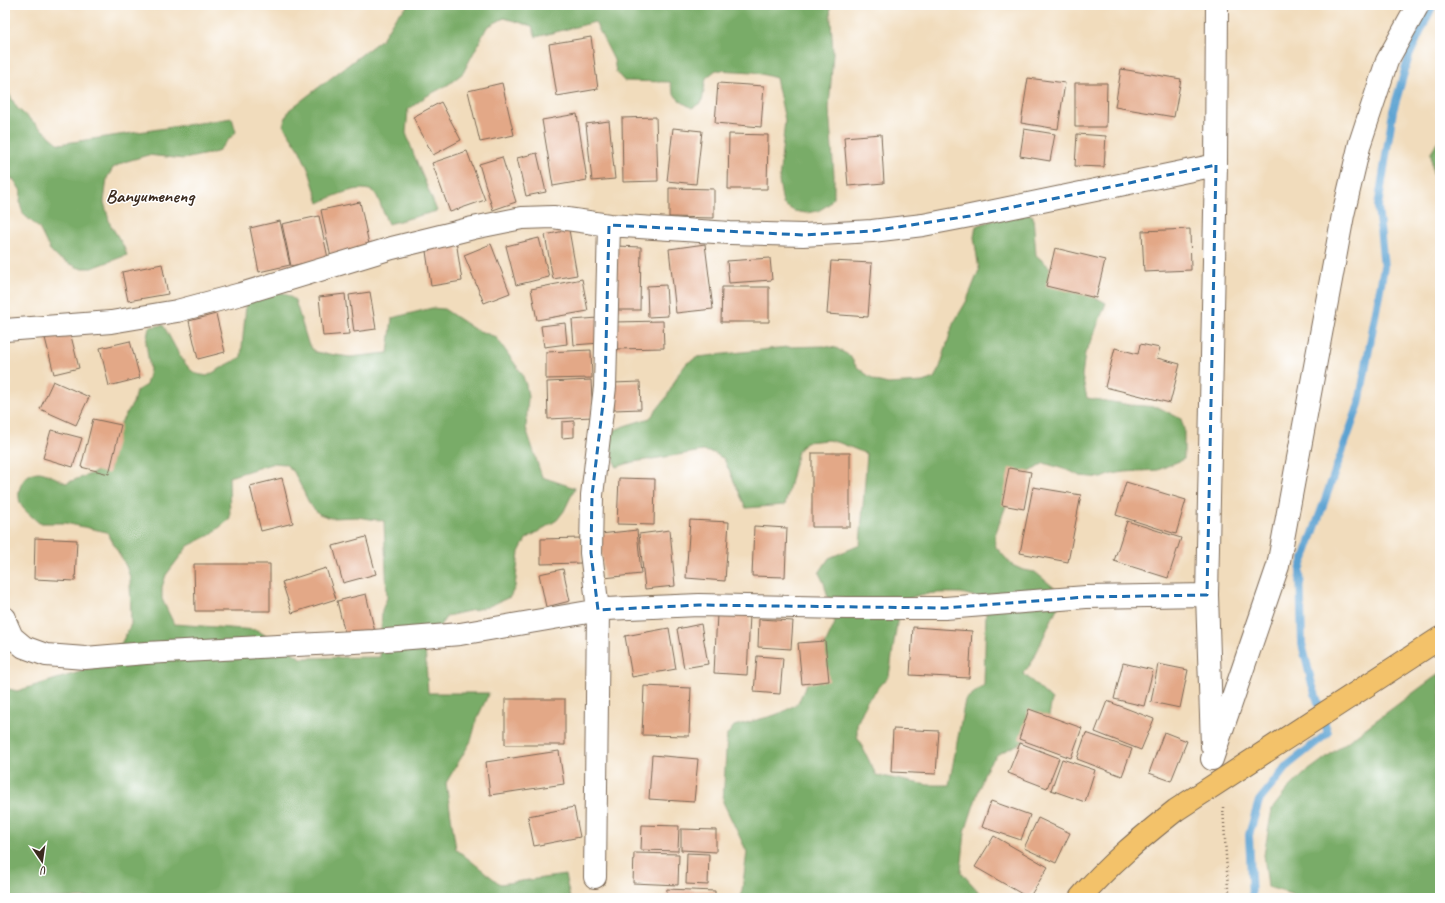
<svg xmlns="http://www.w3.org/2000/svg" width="1445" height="903" viewBox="0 0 1445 903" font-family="Caveat,sans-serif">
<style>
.forest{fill:#79ac67;stroke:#5a6b42;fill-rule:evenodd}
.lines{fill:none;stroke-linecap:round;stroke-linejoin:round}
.stream{stroke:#5ba2d1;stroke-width:8}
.building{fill:#e3a887}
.minor-casing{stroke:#7b6855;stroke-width:24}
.major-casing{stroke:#7b6855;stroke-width:24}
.path{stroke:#7b6855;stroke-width:2.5;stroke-dasharray:1 3;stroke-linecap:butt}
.minor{stroke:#fff;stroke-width:22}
.major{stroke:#f3c26a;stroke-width:22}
.marked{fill:none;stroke:#1f6fb2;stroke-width:3;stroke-dasharray:8 5;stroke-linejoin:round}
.labels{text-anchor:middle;stroke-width:3;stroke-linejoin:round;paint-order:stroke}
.quarter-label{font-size:19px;font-weight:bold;fill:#3b2a1e;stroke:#fff}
</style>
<rect width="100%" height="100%" fill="#fff"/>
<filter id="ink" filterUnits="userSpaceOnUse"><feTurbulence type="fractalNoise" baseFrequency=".025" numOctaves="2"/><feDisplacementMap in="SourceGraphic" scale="8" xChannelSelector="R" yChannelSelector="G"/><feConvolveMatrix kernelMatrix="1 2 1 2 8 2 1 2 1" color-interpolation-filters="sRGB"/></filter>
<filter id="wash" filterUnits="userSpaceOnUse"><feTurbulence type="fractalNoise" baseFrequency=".012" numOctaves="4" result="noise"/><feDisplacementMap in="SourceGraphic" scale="16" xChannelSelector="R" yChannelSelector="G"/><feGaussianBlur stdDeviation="0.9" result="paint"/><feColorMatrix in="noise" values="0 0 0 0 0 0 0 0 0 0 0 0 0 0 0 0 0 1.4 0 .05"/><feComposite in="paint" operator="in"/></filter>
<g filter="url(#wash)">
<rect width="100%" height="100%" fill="#f1dcbc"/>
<path class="forest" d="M409,5H830L833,53L829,109L834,175V196L828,205L818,211L806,213L794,211L783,204L779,181L785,120L776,78L754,72L716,70L706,78L702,102L692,108C678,100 674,98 670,82L624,81L616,72L614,60L595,22L536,37L532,26L504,18L487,27L463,73L449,84L425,97L408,110L406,133L414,155L437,211L388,224C385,218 378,196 375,193C362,182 332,197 319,203L309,171L299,149L283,125L289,110L382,39L395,18Z
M5,87L17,108L59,144L232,118L236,132L217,152L184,159L148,155L124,162L113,168L107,178L104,202L110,224L123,245L127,255L92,268H79L58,258L50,250L39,228L23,214L20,202L21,191L14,180L5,175Z
M1440,137V176H1433L1431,152Z
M1023,210L1033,216L1036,255L1065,281L1106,303L1091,342L1085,353L1082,376L1087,398L1131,405L1158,407L1181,419L1184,429V459L1158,470L1124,472L1112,474L1102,478L1080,476L1070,471L1044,463L1015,482L995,535V546L1012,565L1023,570L1035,572L1063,595L1031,664L1023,673L1052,700L1046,731L998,754L989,764L984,774L965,832L961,872L978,891L979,898H741L747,852L723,802L727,735L734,726L772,716L783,712L798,703L835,623L824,583L819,573L829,558L860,545L867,454L840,443L828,440L805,442L798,451L785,505L746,508L724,459L714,453L703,451L633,462L616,467L610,442L613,431L624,426L650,418L666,398L679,373L687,363L698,357L787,347L824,346L836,348L850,356L856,366L866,374L876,381L888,384L923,382L934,378L940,367L953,324L966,302L979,270L974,237L976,226ZM961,593L973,596L986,613L984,685L965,700L949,785H927L876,775L857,736V724L867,701L889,676L900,603C920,591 939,593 961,593Z
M261,293H284L295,300L308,343L315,352L350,357L388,353L392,318L432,308L444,309L474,329L496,337L522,374L526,385L528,397L526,428L542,477L575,488L564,511L557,520L526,539L519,552L515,587L510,597L487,607L447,616L425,646L428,693H489L477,719L471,741L446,783L456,849L500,884L565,875L570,898H5V688L17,691L93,668L101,650L121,644L131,624L130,577L126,566L107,532L65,523H39C34,518 27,513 23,508C13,495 22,472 39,472C45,472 60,480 66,483L96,472L104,450L133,403L136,391L146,385L150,370L146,343L149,327L163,325C171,338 183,366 195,373C198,375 204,375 207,376L241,357L246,306L250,296ZM274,463L285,464L294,472L310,505L319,514L331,518L357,517L384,521L387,598L382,610L380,657L301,658L257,630L174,624L162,599V587L166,575L188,546L210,535L230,519L229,477Z
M1440,673V898H1304L1268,887L1264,855L1272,809L1287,790L1305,773Z"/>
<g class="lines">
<path class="stream" d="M1252,898L1249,835L1259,801L1288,765L1328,733L1312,684L1302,644L1300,570L1359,404L1384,267L1378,207L1393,111L1409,56L1433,5"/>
</g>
<g id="blocks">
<path class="building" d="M591,37L598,89L557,96L549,44Z
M1121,69L1181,79L1174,117L1115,107Z
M1028,78L1065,83L1058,129L1021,123Z
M502,83L514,135L480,142L468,91Z
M718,83L764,86L761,127L715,123Z
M1075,83H1107L1106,127H1075Z
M441,102L461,140L433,155L413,117Z
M577,114L587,180L553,186L542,120Z
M656,117L658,181L623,182L622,118Z
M609,121L615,179L592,181L586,124Z
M673,128L702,131L696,184L667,181Z
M1024,129L1055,134L1050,161L1020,156Z
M729,134L768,135L767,189H728Z
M881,134L884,183L848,186L844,137Z
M1077,134L1106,136L1104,167L1075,166Z
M467,151L485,200L450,212L432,163Z
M537,153L546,192L526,196L517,158Z
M502,157L516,202L493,210L479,164Z
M669,188L714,189V218L669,217Z
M360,202L370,249L331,258L321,210Z
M319,216L328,258L291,266L282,224Z
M280,221L290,265L259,272L250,228Z
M1190,229L1191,270L1144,272L1142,231Z
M569,230L577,275L553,279L545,235Z
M539,238L549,277L516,285L506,246Z
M456,240L462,281L431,286L425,244Z
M491,244L510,293L484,303L464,255Z
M705,244L713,309L676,313L669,249Z
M617,246L641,247L640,310H616Z
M1055,248L1105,260L1096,298L1046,286Z
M770,258L772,280L729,283L727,261Z
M831,261L872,263L868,317L827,314Z
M162,264L168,294L128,301L122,272Z
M582,279L588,311L537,320L531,289Z
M666,285L668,316L648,317L647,286Z
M722,287H769V322H721Z
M370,292L376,329L354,332L349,295Z
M345,294L349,334L323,336L319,297Z
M216,314L225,352L198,359L189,321Z
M598,318L600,343L574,345L572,320Z
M663,321L664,348L615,349L614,322Z
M565,323L567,344L544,347L541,326Z
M70,332L79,368L54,374L45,338Z
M130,341L140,378L109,386L100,348Z
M1140,344L1160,348L1157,358L1180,364L1170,403L1105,387L1115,348L1138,354Z
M591,350L592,378L546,379V352Z
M591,380L593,417L548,419L547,382Z
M53,381L89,397L76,425L40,409Z
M640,382L641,409L614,410L613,383Z
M93,419L121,425L109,474L81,467Z
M574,421V437L562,438V422Z
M51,430L82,438L73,467L43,458Z
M812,453H850V527H812Z
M1009,468L1031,472L1024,509L1002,505Z
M282,478L293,523L261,531L250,486Z
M619,478L655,479L654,525L617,524Z
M1126,482L1186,500L1176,534L1116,515Z
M1033,487L1081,495L1068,562L1020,553Z
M690,520L729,522L725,581L686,578Z
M1127,521L1181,538L1168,578L1114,561Z
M754,526L787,528L785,577L752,576Z
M637,530L641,574L604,578L600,534Z
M670,530L675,586L645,589L639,534Z
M366,537L376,574L343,583L333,546Z
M35,538L77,540L75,581L34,579Z
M581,538V563L541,564V539Z
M194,564H270V611H195Z
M326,568L336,599L292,613L282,582Z
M563,569L570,601L546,607L539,574Z
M366,594L375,632L346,638L337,601Z
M717,614L750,615L747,675L714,673Z
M759,619L793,621L791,649L758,647Z
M701,624L708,664L684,668L677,629Z
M913,627L972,631L969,678L910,675Z
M669,628L676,669L632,677L625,636Z
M825,641L829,681L802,684L798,643Z
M757,656L783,658L780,694L754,692Z
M1123,663L1153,670L1144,706L1114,699Z
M1158,664L1188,670L1180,708L1151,702Z
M644,686L691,688L689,736L642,735Z
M505,699H565V745H505Z
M1107,701L1154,719L1141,750L1095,732Z
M1029,709L1082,728L1071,758L1019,739Z
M893,729L939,731L936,774L891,772Z
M1164,732L1187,741L1171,781L1149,773Z
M1086,733L1132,749L1122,776L1077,759Z
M1020,743L1059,758L1047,788L1008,773Z
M559,751L564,784L490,795L486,762Z
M652,755L698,759L694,802L649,799Z
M1062,759L1095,770L1085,802L1051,790Z
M991,801L1030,815L1021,840L982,827Z
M574,807L580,837L534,846L528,816Z
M1038,818L1070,833L1056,863L1024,848Z
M642,825L679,826L678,851L641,850Z
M681,829L716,830V852L681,850Z
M994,836L1048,867L1029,898L975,867Z
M634,853L679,854L678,885L633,883Z
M687,853L709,854L708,885L686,884Z
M667,889L715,891V898H666Z"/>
</g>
</g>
<g filter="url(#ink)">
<use href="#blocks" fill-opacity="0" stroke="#7b6855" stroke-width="1"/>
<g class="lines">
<g class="minor-casing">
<path id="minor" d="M5,330L111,322L177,311L241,294L392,248L473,228L522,218L553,217L609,225L730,233L803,235L872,231L923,225L970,216L1216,165
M5,618V621L12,637L24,647L46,655L85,658L146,653L374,641L460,634L606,609L699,605L846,608H945L1086,597L1207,595
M1212,746L1207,595L1216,165L1217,5
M1212,759L1278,566L1343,215L1360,143L1387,61L1418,5
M595,877L598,610L591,553L592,495L605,387L609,225"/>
</g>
<g class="major-casing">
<path id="major" d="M1080,898C1108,865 1142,837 1176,810L1440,638"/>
</g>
<path class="path" d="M1223,807L1228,888L1231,898"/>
<use href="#minor" class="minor"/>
<use href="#major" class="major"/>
</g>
</g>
<path class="marked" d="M1216,165L1207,595L1086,597L945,608L699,605L598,610L591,553L592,495L605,387L609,225L803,235L872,231L970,216Z"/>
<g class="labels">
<g class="quarter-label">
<text x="150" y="202">Banyumeneng</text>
</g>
</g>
<rect width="1445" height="903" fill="none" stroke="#fff" stroke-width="20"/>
<g transform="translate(42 861) rotate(167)" stroke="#ffffff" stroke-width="3" paint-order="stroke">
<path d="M0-3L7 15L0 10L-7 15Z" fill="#3b2a1e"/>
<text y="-6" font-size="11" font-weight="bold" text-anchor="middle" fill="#3b2a1e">U</text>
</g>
</svg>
